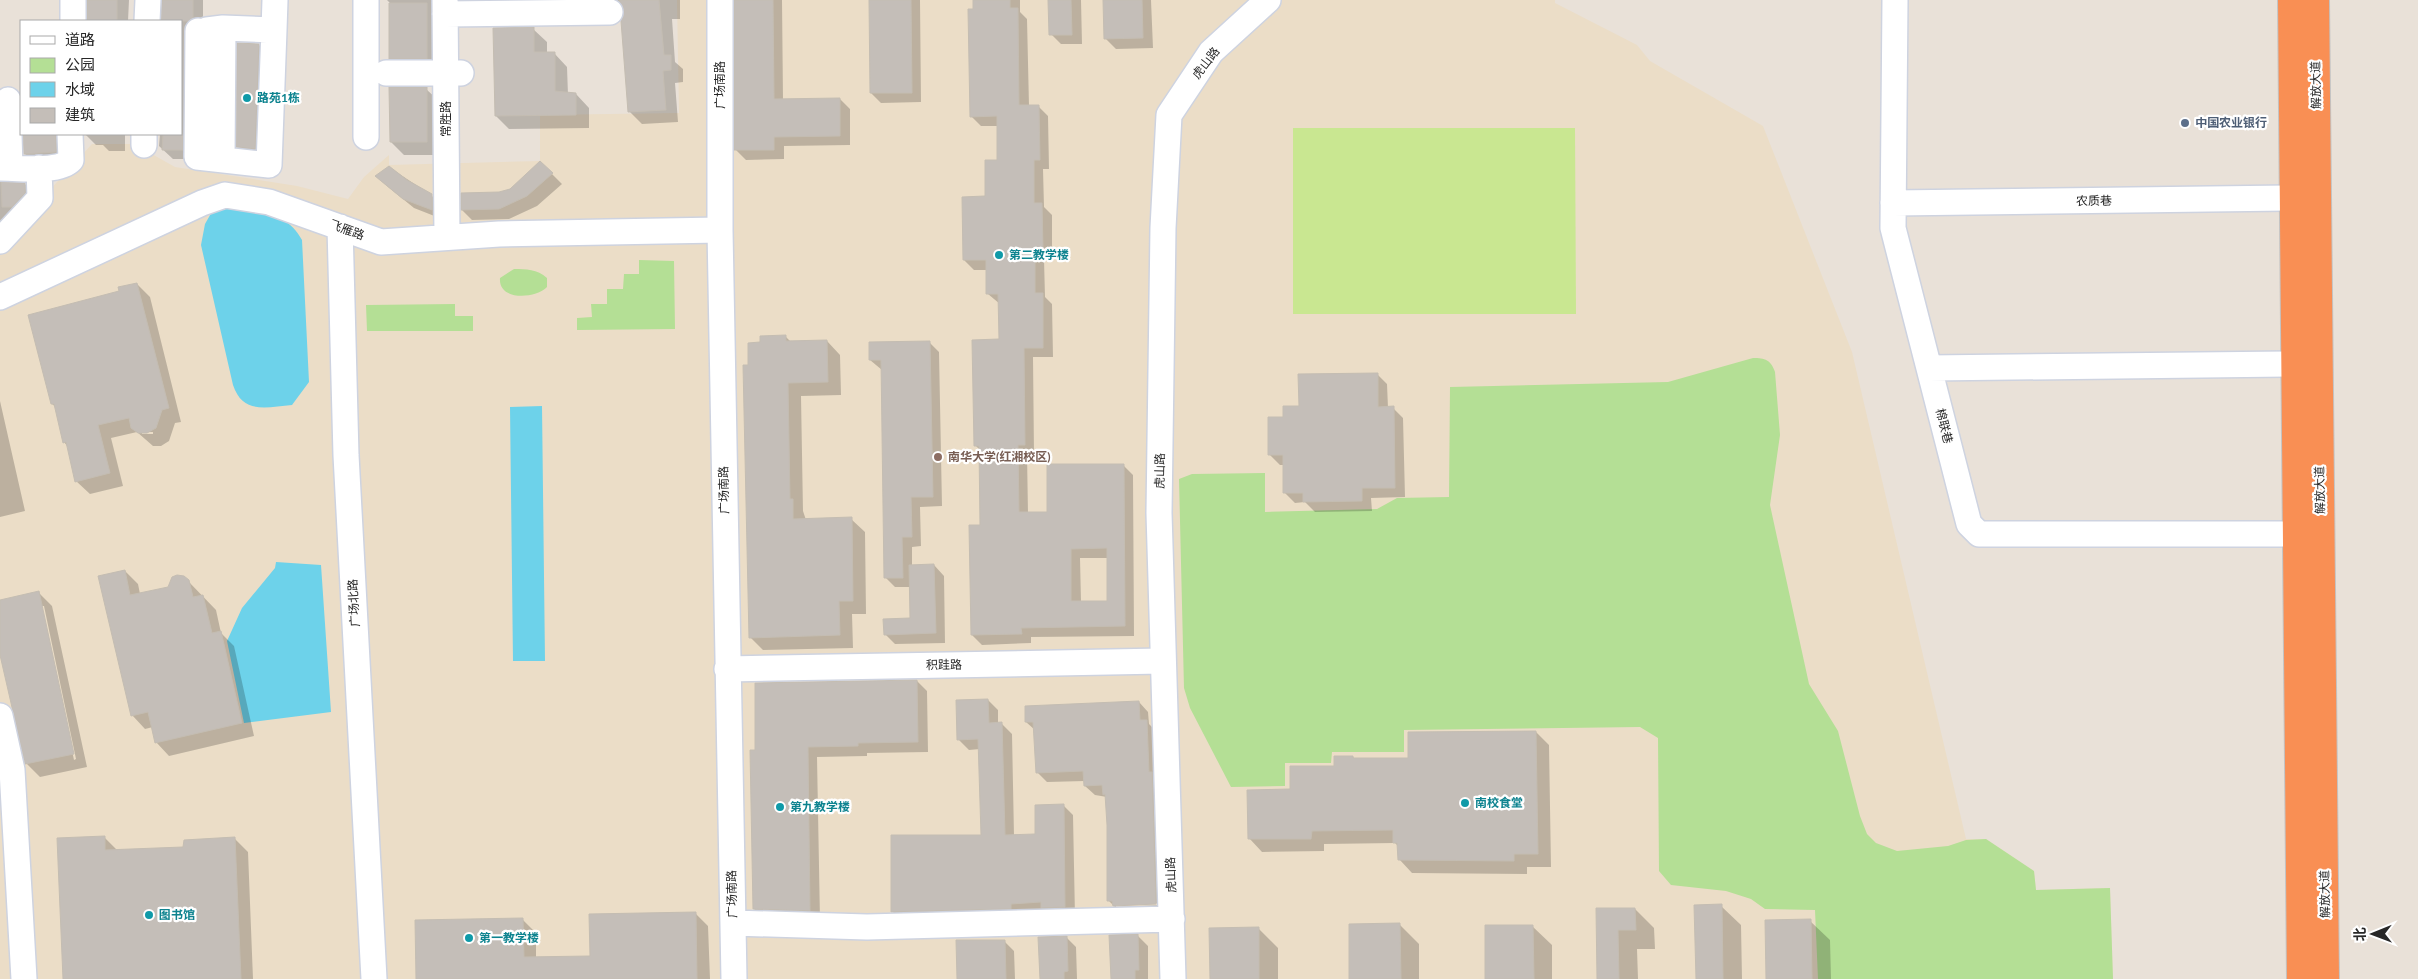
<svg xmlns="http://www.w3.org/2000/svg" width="2418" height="979" viewBox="0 0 2418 979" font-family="Lato,'Noto Sans SC',sans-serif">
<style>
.education{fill:#ebddc7}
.green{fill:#b4df95}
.pitch{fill:#c9e791}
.water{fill:#6dd2ea}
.shadow{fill:#0003;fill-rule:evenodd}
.building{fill:#c4beb8;stroke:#c4bdb2;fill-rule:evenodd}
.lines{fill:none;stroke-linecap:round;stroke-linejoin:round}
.minor-casing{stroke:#ced3e0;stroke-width:28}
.highway-casing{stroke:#c3c3c3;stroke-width:30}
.minor{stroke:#fff;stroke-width:25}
.highway{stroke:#f98f54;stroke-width:28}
.culture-dot{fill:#0f9aa8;stroke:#fff;stroke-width:2}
.service-dot{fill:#5c6f8a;stroke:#fff;stroke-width:2}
.education-dot{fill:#8d6e63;stroke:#fff;stroke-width:2}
.labels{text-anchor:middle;stroke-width:4.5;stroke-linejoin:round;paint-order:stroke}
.street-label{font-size:12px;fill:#272727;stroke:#fff}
.culture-label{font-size:12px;font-weight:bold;fill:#0d838f;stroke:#fff;text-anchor:start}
.service-label{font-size:12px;font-weight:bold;fill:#4e5e75;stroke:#fff;text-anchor:start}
.education-label{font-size:12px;font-weight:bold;fill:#785e54;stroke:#fff;text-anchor:start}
</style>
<rect width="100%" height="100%" fill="#e9e1d8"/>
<path class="education" d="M677,0H1555V3L1637,45L1650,61L1763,126L1852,352L1966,839H1986L2034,871L2036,890L2110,888L2113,979H0V244L92,144H134L175,167L297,186L348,199L364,177L389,155V165L540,161V115L679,113Z"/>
<path class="green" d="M639,260L674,261L675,329L577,330V318L592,317L591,304H607V289H623L624,274H639Z
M514,269C526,269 537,269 547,278V287C535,299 498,301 500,278Z
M455,304V316H473V331H367L366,305Z
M1753,358C1765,358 1771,360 1775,372L1780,435L1770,505L1809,684L1838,731L1860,816L1867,834L1876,843L1897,851L1948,846L1966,840L1986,839L2034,871L2036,890L2110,888L2113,979H1818L1815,910L1765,909L1751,899L1726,891L1671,885L1659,871L1658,738L1640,727L1404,730V752H1332L1331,763H1285V786L1231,787L1190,708L1184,688L1179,479L1192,474L1265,473V512L1377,509L1397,498L1449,497L1450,387L1668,382Z"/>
<path class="pitch" d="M1293,128H1575L1576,314H1293Z"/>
<path class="water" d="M228,203C256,208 288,213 302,240L309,382L292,405C267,407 243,415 233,385L201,245L205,224L214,208Z
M542,406L545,661H513L510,407Z
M276,562L321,565L331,712L244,723L227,641L242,608L275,568Z"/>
<path class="shadow" d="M89,0H129L128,21H87Z
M163,0H203V28L192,159H173L159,146L160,134H181V21H163Z
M387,0H437L440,71H404L391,58L390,3Z
M492,0H680V19H672L675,62L683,69V82L675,83L678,122L642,124L629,111L626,11H503Z
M736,0H782L783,100L840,99L850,109V145L784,146V159L746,160L736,150Z
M870,0H920L921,102L881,103L871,93Z
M974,0H1020V12L1027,19L1029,106H1038L1048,116L1049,169H1043L1044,207L1052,215V259H1044L1045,297L1052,304L1053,357H1033L1034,454H1027L1028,513H1049L1123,465L1133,475L1134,636L1031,637V643L982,645L972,635L982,526L981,451L975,445L1000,341V304L988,294L987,270H974L964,260L999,161L998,126H981L971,116ZM1080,558H1108V602H1081Z
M1050,0H1081L1082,44H1061L1051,34Z
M1105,0H1151L1153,48L1116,49L1106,39Z
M533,29L547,42V54L554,53L567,67L568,95L576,94L589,108V128L509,129L496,116Z
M259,45L269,55L265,158L248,156L238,146Z
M426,89L440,102V155H404L391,142Z
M24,134H70L66,162L35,164L25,154Z
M85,134H125V151H109L103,145H96Z
M389,167L431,195L442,206V219L414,208L387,186L377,177Z
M552,174L562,184L537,206L509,219L472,220L462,210L499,193Z
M0,182L25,184L35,195L0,241Z
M137,284L150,297L181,422L175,423L169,441L161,446H153L137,432L111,438L123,486L90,494L76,481L68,447L64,442L56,407L52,404L121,292ZM142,432H153V434H142Z
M785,336L791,342L827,341L840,355L841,395L801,396L803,511L806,520L851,519L865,532L866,614H852L853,648L763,650L750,637V366L761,344Z
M929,342L939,352L942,506L920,507L921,546L912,547V566L934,565L944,576L945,643L895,644L885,634L911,619V587H895L885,577L882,370L870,360Z
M1377,374L1387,384L1388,408H1393L1403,418L1405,497L1371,498L1372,511L1315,512L1305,502L1295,503L1285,493L1284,465H1280L1270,455L1284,418L1300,407Z
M0,401L25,511L0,517Z
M125,571L138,584L140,594L169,589L188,581L216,610L221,633L234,646L254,736L169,756L156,742L153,727L145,729L132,715Z
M39,593L52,606L87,767L40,777L26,763L0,646V601ZM41,606H44L76,759L74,760Z
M917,681L927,691L928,752L867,753V756L817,757L820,920L764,919L754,909L757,751Z
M988,700L998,710V724H1002L1012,734L1014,836H1037L1063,805L1073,815L1075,917L902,922L892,911L982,836L980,749L969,750L959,740Z
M1139,702L1148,712L1149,724L1156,731L1166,914L1123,915L1109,901L1107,797L1095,795L1085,786V781L1047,782L1037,772L1035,730L1026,722ZM1163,903V905L1116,907V905Z
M1536,732L1549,745L1551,867H1527V874L1412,873L1399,859V847L1395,843L1324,844V851L1262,852L1249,838L1291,790L1353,757L1355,759H1409Z
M104,837L118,851L184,848L235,839L248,852L253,979H64Z
M1721,906L1741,925L1742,979H1697Z
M1635,909L1654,928L1655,949H1637L1638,979H1598L1597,910Z
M695,913L708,926L710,979H417L522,919L536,933V958L591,957Z
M1810,921L1830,940L1831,979H1768Z
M1400,925L1419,944V979H1351Z
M1532,926L1552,945V979H1487Z
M1258,928L1278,948V979H1211Z
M1110,936H1138L1148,946V979H1111Z
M1066,937L1076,947L1077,979H1040L1039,938Z
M1004,941L1014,951L1015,979H958Z"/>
<path class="building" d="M87,0H117V21H87Z
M162,0H193V18L188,21H161Z
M619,0H659L664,55H671V70L663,71L666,110L628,112L621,21L624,11Z
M734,0H773L774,99L840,98V136L774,137V150H734Z
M869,0H911L912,93H870Z
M973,0H1010V8H1018L1019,105H1039L1040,160H1034V203H1042L1043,249H1035V293H1043V348H1024L1025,445H1018L1019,512H1047V464H1124L1125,626L1021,628L1022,634L971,635L969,525H980L979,446H974L972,340L999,339L998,294H986V260H963L962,197L985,196V160H997V116L970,117L968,9H973ZM1107,548V601H1071V549Z
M1048,0H1071L1072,35H1049Z
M1103,0H1142L1143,38L1104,39Z
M389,3H427V59H389Z
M534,27V52H555V91L576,93V115L495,116L493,28Z
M237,43L259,44L255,149L236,147Z
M389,87H427V142H390Z
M23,134H56V152L24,154Z
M163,134H183V150H162Z
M540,161L553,173L527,196L499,209L461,210V193L499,192L510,189Z
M389,166L407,180L432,194V210L403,199L375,176Z
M1,182L25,183V193L12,207H2Z
M137,283L169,408L162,410L156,428L147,433H138L131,428L129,418L98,425L110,473L75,482L66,442L63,443L54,404H51L28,315L119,291L118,287Z
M786,335V341L827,340L828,382L788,383L790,499H793V519L852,517L853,601H839L840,635L749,638L743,365H748V343L760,342V336Z
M930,341L933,497H911L912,537H902L903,578H884L881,360H869V342Z
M1378,373V407L1394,406L1395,488H1362V501L1303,502V493H1283V455H1268V417H1283V406H1299L1298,374Z
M934,564L936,633L884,635L883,619L910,618L909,565Z
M125,570L130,595L168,587L172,577L177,575L184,576L189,580L193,597L203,595L212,633L221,631L242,723L155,743L148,712L131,716L98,576Z
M39,591L74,754L25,764L0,655V600Z
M917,680L918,742L858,743V746L808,747L810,911L753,909L750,750H755V683Z
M988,699L989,723L1002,722L1005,835L1035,834V805L1064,804L1065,907L1041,908V902L1011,904V909L891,912V835H981L978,739L957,740L956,700Z
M1139,701L1140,720H1147L1149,772H1152L1156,904L1113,906L1112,901H1107V825L1105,794L1103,795L1102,785L1084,786L1083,771L1036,773L1033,722H1025V706Z
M1536,731L1538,854H1514V861L1398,860L1397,843H1393V830L1312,831L1311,839H1248L1247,790L1290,789V766H1334V756H1353V758H1408V732Z
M105,836V850L183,847L184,840L235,837L241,979H63L57,838Z
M1722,904L1723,979H1696L1694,905Z
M1596,908H1635L1636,930H1618L1619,979H1597Z
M696,912L697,979H416L415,920L523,918L524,957L590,956L589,914Z
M1811,919L1812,979H1766L1765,920Z
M1400,923L1401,979H1349V924Z
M1485,925H1533L1534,979H1485Z
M1259,927V979H1210L1209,928Z
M1138,934L1139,970H1135V979H1111L1109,935Z
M1067,936L1068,971L1064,972V979H1040L1038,937Z
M956,940H1005L1006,979H957Z"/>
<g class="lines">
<g class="minor-casing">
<path id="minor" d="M366,0V137
M445,0L447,237
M720,0V230L734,979
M1895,0L1893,228L1969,524L1979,534H2297
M445,14L610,12
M73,21V0
M147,21L148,0
M207,30L223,28L274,30L275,0
M198,31L197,157L269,165L274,30
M386,73H461
M8,100L10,168
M144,145V134
M222,159L223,28
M0,168C18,168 59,173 71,160L70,134
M1893,203L2294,198
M340,227L346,455L374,979
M0,241L40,198L39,168
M0,297L202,203L225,195L269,202L381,242L499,234L720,230
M1929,368L2295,364
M727,669L1162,661
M0,716L12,770L24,979
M733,923L867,927L1172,919
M1173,979L1159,513L1163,228L1169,115L1211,52L1268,0"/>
</g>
<g class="highway-casing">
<path id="highway" d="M2292,0L2301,979
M2315,0L2325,979"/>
</g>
<use href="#minor" class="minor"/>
<use href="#highway" class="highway"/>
</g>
<g class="culture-dot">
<circle cx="247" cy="98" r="5"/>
<circle cx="999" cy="255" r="5"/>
<circle cx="1465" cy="803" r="5"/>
<circle cx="780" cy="807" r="5"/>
<circle cx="149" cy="915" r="5"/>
<circle cx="469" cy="938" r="5"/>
</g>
<circle class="service-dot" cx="2185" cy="123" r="5"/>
<circle class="education-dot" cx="938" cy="457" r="5"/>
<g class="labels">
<g class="street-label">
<text transform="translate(1206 63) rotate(-52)" y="4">虎山路</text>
<text transform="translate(720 85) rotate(-90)" y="4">广场南路</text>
<text transform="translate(2316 85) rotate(-91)" y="4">解放大道</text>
<text transform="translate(446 119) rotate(-90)" y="4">常胜路</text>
<text transform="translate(2094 201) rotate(-1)" y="4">农质巷</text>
<text transform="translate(347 230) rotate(20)" y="4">飞雁路</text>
<text transform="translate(1944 426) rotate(76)" y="4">棉联巷</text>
<text transform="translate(1160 471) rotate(-89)" y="4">虎山路</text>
<text transform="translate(724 490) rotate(-91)" y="4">广场南路</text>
<text transform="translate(2320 490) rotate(-91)" y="4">解放大道</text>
<text transform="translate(354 603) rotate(-93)" y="4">广场北路</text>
<text transform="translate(944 665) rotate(-1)" y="4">积跬路</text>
<text transform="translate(1171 875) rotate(-92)" y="4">虎山路</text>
<text transform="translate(732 894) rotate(-91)" y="4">广场南路</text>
<text transform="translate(2325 894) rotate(-91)" y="4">解放大道</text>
</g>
<g class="culture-label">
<text x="257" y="102">路苑1栋</text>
<text x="1009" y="259">第二教学楼</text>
<text x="1475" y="807">南校食堂</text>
<text x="790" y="811">第九教学楼</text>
<text x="159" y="919">图书馆</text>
<text x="479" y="942">第一教学楼</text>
</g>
<g class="service-label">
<text x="2195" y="127">中国农业银行</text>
</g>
<g class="education-label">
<text x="948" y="461">南华大学(红湘校区)</text>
</g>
</g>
<rect x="20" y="20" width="162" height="115" fill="#ffffff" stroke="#a9a9a9"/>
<rect x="30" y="36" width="25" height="8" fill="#ffffff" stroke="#a9a9a9"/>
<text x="65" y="45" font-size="15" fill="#272727">道路</text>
<rect x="30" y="58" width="25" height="15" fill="#b4df95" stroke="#a9a9a9"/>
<text x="65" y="70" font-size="15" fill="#272727">公园</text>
<rect x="30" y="82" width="25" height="15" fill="#6dd2ea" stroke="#a9a9a9"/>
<text x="65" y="95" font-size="15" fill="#272727">水域</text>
<rect x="30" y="108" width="25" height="15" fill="#c4beb8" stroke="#a9a9a9"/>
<text x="65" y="120" font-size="15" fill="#272727">建筑</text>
<g transform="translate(2373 934) rotate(269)" stroke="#ffffff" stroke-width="4" paint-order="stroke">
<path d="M0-4L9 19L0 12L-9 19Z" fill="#272727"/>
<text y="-8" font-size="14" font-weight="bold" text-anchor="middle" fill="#272727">北</text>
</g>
</svg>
